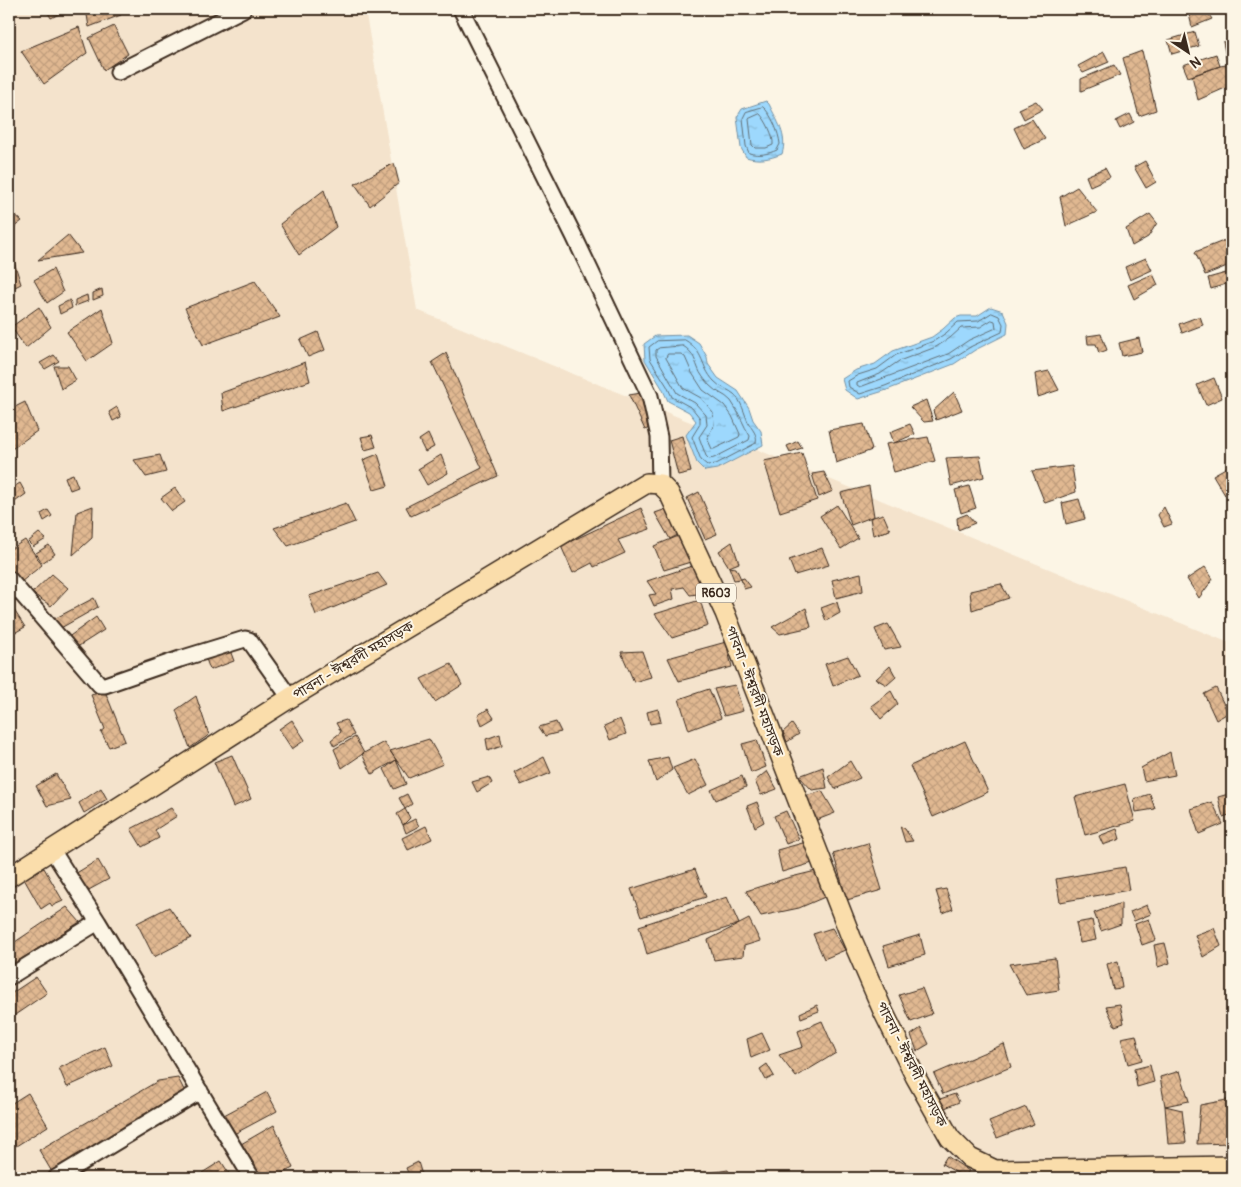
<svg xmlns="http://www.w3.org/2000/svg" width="1241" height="1187" viewBox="0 0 1241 1187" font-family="Pangolin,'Noto Sans Bengali',sans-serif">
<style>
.built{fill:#f4e3cc}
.water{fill:url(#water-ripples);stroke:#7692a4}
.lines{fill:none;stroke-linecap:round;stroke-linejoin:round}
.shore{stroke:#627077;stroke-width:1}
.building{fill:url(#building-cross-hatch);stroke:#3b2a1e}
.minor-casing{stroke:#3b2a1e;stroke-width:19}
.major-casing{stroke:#3b2a1e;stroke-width:22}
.minor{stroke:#fcf5e5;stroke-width:15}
.major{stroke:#faddab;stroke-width:19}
.labels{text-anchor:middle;stroke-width:4;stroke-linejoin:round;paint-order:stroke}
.shield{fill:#fcf5e5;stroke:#75675a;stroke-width:1}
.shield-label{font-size:12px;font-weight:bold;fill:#3b2a1e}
.street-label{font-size:14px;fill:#3b2a1e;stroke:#fcf5e5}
</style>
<defs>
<pattern id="water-ripples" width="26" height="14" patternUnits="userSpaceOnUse" patternTransform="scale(1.25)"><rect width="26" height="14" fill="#9dd8fd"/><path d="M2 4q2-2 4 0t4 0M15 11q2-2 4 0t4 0" fill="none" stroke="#88bad8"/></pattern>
<pattern id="building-cross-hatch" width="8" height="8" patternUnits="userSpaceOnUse" patternTransform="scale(1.25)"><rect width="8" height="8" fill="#e0b891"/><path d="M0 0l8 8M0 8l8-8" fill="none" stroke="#c19e7d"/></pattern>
</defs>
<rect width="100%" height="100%" fill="#fcf5e5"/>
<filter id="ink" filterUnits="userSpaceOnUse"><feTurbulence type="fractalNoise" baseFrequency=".02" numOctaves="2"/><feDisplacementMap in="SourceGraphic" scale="10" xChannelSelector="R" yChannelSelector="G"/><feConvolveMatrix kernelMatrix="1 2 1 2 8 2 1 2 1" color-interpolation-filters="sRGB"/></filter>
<g filter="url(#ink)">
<path class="built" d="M9,9H365L417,310L1232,644V1178H9Z"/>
<path class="water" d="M766,101L769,104C777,121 788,136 782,154C769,159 759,161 746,157L741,148L737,117L742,109Z
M991,307L1003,311L1008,323L1007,334L975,350L954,364L887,390L858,399L845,390L842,379L856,370L875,364L893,351L932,337L943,329L955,318L961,316H977Z
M687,335L699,343L707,357L708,364L718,378L738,391L749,408L753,420L761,431L763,445L717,469L705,471L697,463L686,435L696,421L689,412L668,401L662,388L645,360L644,344L655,336Z"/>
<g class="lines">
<path class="shore" d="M763,107C771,113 779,133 780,144L777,150C768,154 759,156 749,153L746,146L743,118L746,112Z
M760,114C766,120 774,136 773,145L766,148H755L752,145L749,119Z
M992,313L999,316L1003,324L1002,332L972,346L951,359L885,386L860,394L849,387L848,381L858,375L877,369L896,355L934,341L946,333L958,322L978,321Z
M992,320L995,321L996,328L969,340L948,354L860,387L857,385V383L880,374L899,361L936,347L950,338L961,328L980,327Z
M685,340C705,352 700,366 714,381C719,387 728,389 734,394C742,402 744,413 748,422C752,430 758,434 756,443L716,464L707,465L701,460L692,437L700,424V418L692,408L672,397L667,386L650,359L649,347L657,341Z
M683,346C693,352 694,358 698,368C700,374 705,380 709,385C715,392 725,394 731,401C739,412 743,425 750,436L749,440L714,458L709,459L706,456L699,437L707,425L706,415L695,403L677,393L656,356V350L659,348Z
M668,354H681L685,357L692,373L703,390L724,405L732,416L740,434L739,437L714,449H712L707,438L714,425L713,412L701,398L683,388L666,358Z"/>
</g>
<path class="building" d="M46,9H69L51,18Z
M86,9H118L121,15L89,27Z
M1192,9H1205L1212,19L1192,27L1188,10Z
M114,26L128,54L104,70L89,38Z
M79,27L87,53L44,84L21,51Z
M1195,32L1199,46L1172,54L1168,40Z
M1232,40V62L1227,63L1223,42Z
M1142,51L1156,110L1139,116L1123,58Z
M1104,52L1109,62L1083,73L1078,66Z
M1216,54L1220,66L1188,77L1183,65Z
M1232,64V85L1198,100L1192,76L1220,66Z
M1114,65L1120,75L1081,91V79Z
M1036,101L1043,109L1024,119L1019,109Z
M1130,114L1134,122L1120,129L1116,121Z
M1032,119L1045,139L1024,149L1014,128Z
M1145,161L1156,182L1146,188L1134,167Z
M394,163L399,183L370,206L355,184Z
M1105,168L1110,177L1090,186L1086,176Z
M1077,187L1097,212L1066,226L1060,197Z
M324,190L336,227L299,255L280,224Z
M11,211L22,221L9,231V212Z
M1150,214L1157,223L1148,237L1132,246L1126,229Z
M68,235L82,253L38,260Z
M1226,240L1232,256V264L1205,275L1195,252Z
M1146,258L1152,270L1130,280L1125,267Z
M14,262L21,284L9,290V266Z
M53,269L63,292L47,303L34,280Z
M1226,273L1229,283L1211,289L1208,278Z
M1153,274L1158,285L1134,299L1128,285Z
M255,281L280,317L203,345L185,308Z
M102,289L103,296L93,300V293Z
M87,295L88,301L75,306V300Z
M70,300L72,308L60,314L58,306Z
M39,307L51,327L26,348L11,327Z
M102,308L113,343L87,361L67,332Z
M1200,316L1203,325L1182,333L1179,324Z
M318,332L325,350L308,357L300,340Z
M1101,334L1107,350L1099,353L1096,344H1088L1087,336Z
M1139,338L1142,352L1122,356L1119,343Z
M446,353L498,476L411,516L406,507L482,468L432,362Z
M54,355L59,361L45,369L40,363Z
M305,362L310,381L223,411L221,393Z
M54,366H68L76,380L61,389Z
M1049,371L1059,390L1038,397L1035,374Z
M1214,378L1222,398L1206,405L1197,385Z
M954,392L962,410L936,420L933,411Z
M641,393L651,427L645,430L629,395Z
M926,400L933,421L924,422L910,407Z
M25,402L37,431L9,451V410Z
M117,407L121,417L113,421L109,412Z
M864,424L872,450L836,463L829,430Z
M910,424L915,434L894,443L890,432Z
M428,434L434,447L425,452L419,440Z
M372,435L376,447L365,450L361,437Z
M682,436L691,472L678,475L669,440Z
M928,437L935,461L894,472L886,444Z
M798,441L802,448L790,452L787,446Z
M802,453L817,500L780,512L764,461Z
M378,454L388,486L374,490L363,460Z
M160,455L166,472L146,477L134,460Z
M441,455L448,473L427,485L418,469Z
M980,456L984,477L951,486L946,458Z
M1072,466L1076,492L1045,503L1032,471Z
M1229,466L1232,472V491L1225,495L1213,475Z
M824,472L833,491L819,497L812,474Z
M73,474L78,487L70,490L65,477Z
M20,483L26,494L9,506V490Z
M869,486L874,516L851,525L841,493Z
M969,486L976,508L961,513L955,490Z
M175,488L185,502L172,511L161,498Z
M699,492L717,534L705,539L687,498Z
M1079,499L1085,519L1066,524L1062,503Z
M346,503L355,522L288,546L274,528Z
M837,505L858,538L841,549L820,516Z
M93,506L92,538L73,555L77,512Z
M672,507L684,532L670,539L655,513Z
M1164,507L1172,524L1164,527L1158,515Z
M641,508L650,529L618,540L625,553L594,567L592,563L573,573L561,546Z
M48,510L52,516L44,521L41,514Z
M883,514L890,530L873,535L870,518Z
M967,514L975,523L958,530L957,518Z
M39,533L46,539L33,547L28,542Z
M681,535L694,561L664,570L654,546Z
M25,540L42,565L16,586L9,577V550Z
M732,542L739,563L729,567L719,551Z
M49,545L55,554L42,563L36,553Z
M822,548L829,565L795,575L789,560Z
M695,565L705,593L690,595L684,587L672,589L674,599L654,606L649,595L656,594L647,581Z
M729,567L736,568L741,579L734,580Z
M1205,567L1213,579L1199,598L1187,579Z
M378,573L387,585L316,615L309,596Z
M861,573L863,591L836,598L832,580Z
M52,574L68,588L51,606L32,593Z
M744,578L751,587L744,589L741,579Z
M1001,584L1009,598L972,610L970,591Z
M94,598L98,607L59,629L52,620Z
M700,600L708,626L672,638L655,614Z
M837,602L840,613L826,621L821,608Z
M12,607L25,627L16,632L9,624V610Z
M806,608L811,627L780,634L772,627Z
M96,617L104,630L71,651L63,641Z
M888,624L901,647L884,650L875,629Z
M726,642L732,667L679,681L668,658Z
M228,645L234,661L210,670L205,656Z
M642,651L651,677L634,682L621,652Z
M848,656L858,675L833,686L825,664Z
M451,664L462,685L435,702L421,679Z
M890,666L896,677L887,685L876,679Z
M735,685L743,711L724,716L714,689Z
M1216,688L1228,713L1216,720L1204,694Z
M709,689L721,718L689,730L679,699Z
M105,691L125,741L109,747L101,732L105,729L91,695Z
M891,691L898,704L881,719L871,706Z
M196,696L209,735L190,748L176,710Z
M488,709L494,718L482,725L478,715Z
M658,709L661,722L650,724L647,712Z
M620,719L626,734L610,740L604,726Z
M292,720L305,740L292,749L279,729Z
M346,720L354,735L334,746L331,740L341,732L336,723Z
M556,722L561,732L545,736L539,727Z
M792,724L799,734L787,742L783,732Z
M500,734L502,746L488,751L486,739Z
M355,737L364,753L342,768L334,749Z
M429,739L443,764L409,778L390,751Z
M757,740L766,767L751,773L742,744Z
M965,741L988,792L933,817L910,766Z
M384,742L396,760L372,774L362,754Z
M1170,752L1175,775L1144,781L1141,768Z
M232,755L251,799L233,807L214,762Z
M544,757L551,773L521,785L514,773Z
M668,757L672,770L656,782L649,761Z
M695,759L708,785L688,795L673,768Z
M396,760L406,784L394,789L384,769Z
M850,761L860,778L835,789L828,777Z
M823,767L827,788L812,790L799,776Z
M767,771L777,789L761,795L755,781Z
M56,774L71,800L47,806L36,786Z
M742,776L746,787L716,800L711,790Z
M489,777L492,783L477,792L472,782Z
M1125,784L1135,821L1085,835L1075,797Z
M101,788L107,799L84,813L79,803Z
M822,791L835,813L817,820L805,796Z
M1232,793V814L1223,817L1218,797Z
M407,794L412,804L405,809L399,798Z
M1150,794L1155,809L1136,812L1134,799Z
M757,802L764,822L755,827L747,806Z
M1212,802L1223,824L1199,834L1191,809Z
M171,808L177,816L155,830L159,838L142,847L131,829Z
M405,809L410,818L403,825L397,814Z
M786,811L799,839L786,844L774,816Z
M415,819L419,826L406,833L403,825Z
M426,826L432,839L408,850L402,838Z
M900,826L905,829L913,841L905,842Z
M1117,829L1120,839L1103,845L1099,836Z
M810,841L816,862L782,872L777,850Z
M868,843L882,890L847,900L833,853Z
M98,860L109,879L85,892L73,875Z
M1125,867L1129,890L1060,902L1056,879Z
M44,868L63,901L52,906L50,903L41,909L24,879Z
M695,869L706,897L641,917L631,889Z
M820,870L827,896L799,908L761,916L746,891L787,878Z
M946,889L953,909L943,913L936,891Z
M727,897L739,924L647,954L639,926Z
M1121,903V924L1101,931L1094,913Z
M1147,905L1151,914L1134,921L1130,912Z
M67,907L80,922L15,963L9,954V946Z
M169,907L191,938L154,957L137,923Z
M749,919L760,941L744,946L743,956L714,960L708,940Z
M1149,919L1156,940L1142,945L1135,924Z
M1092,920L1096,940L1080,943L1076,923Z
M832,928L845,950L824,959L813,934Z
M1214,928L1221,946L1203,957L1195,935Z
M920,935L925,955L889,966L883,946Z
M1165,943L1170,963L1158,967L1154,945Z
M1055,958L1059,990L1026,995L1009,964Z
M1118,961L1122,988L1113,989L1107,964Z
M36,977L47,993L9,1019V995Z
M922,988L932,1014L911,1022L899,995Z
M1120,1004L1124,1023L1115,1026L1106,1006Z
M817,1005L819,1011L801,1018L800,1013Z
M822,1021L836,1053L796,1077L779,1055L803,1047L798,1031Z
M921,1028L929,1044L917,1051L911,1035Z
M762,1033L770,1050L751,1058L747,1039Z
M1136,1035L1142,1060L1128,1064L1121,1038Z
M1004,1044L1011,1067L943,1094L934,1074Z
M105,1047L113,1066L67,1087L59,1068Z
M767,1064L774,1076L766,1080L760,1069Z
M1150,1065L1154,1082L1137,1087L1134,1069Z
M1180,1071L1189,1101L1165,1106L1160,1077Z
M178,1078L186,1094L52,1172L39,1150L158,1081Z
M267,1092L277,1111L234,1134L224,1115Z
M28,1093L48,1126L16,1146L9,1134V1105Z
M955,1094L959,1102L945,1108L940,1099Z
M1232,1099V1143L1197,1144L1200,1105Z
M1165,1106L1182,1110L1186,1143L1168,1144Z
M1026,1107L1034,1124L997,1138L989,1122Z
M274,1125L293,1168L273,1178H260L241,1144Z
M947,1156L969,1171L964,1177L942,1164Z
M221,1161L232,1178H205L202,1173Z
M418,1162L422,1175L410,1178L406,1168Z
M728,1170L731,1178H704L703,1174Z"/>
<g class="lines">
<g class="minor-casing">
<path id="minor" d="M461,9L574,236L650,396L659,437L660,484
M118,72L243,9
M9,579L100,685H105L180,659L245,639L249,640L290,698
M52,850L98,922L252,1178
M9,977L98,922
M56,1178L200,1091"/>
</g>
<g class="major-casing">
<path id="major" d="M9,877L290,698L647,483L660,484L669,493L725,613L851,937L883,1011L915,1076L950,1138L970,1158L995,1170L1232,1166"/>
</g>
<use href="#minor" class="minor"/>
<use href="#major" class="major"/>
</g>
</g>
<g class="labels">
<rect class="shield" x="696" y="583.5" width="40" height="19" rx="4"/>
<g class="shield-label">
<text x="716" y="597">R603</text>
</g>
<g class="street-label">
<text transform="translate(353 660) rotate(-31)" y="5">পাবনা - ঈশ্বরদী মহাসড়ক</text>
<text transform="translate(755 691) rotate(69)" y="5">পাবনা - ঈশ্বরদী মহাসড়ক</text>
<text transform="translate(912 1064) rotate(63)" y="5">পাবনা - ঈশ্বরদী মহাসড়ক</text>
</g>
</g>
<rect width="1241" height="1187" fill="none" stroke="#fcf5e5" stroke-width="30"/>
<rect x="15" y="15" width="1211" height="1157" fill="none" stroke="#3b2a1e" stroke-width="2" filter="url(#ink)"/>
<g transform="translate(1188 52) rotate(145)" stroke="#fcf5e5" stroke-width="4" paint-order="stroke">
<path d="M0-4L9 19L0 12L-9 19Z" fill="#3b2a1e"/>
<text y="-8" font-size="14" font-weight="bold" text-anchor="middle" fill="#3b2a1e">N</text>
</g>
</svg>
